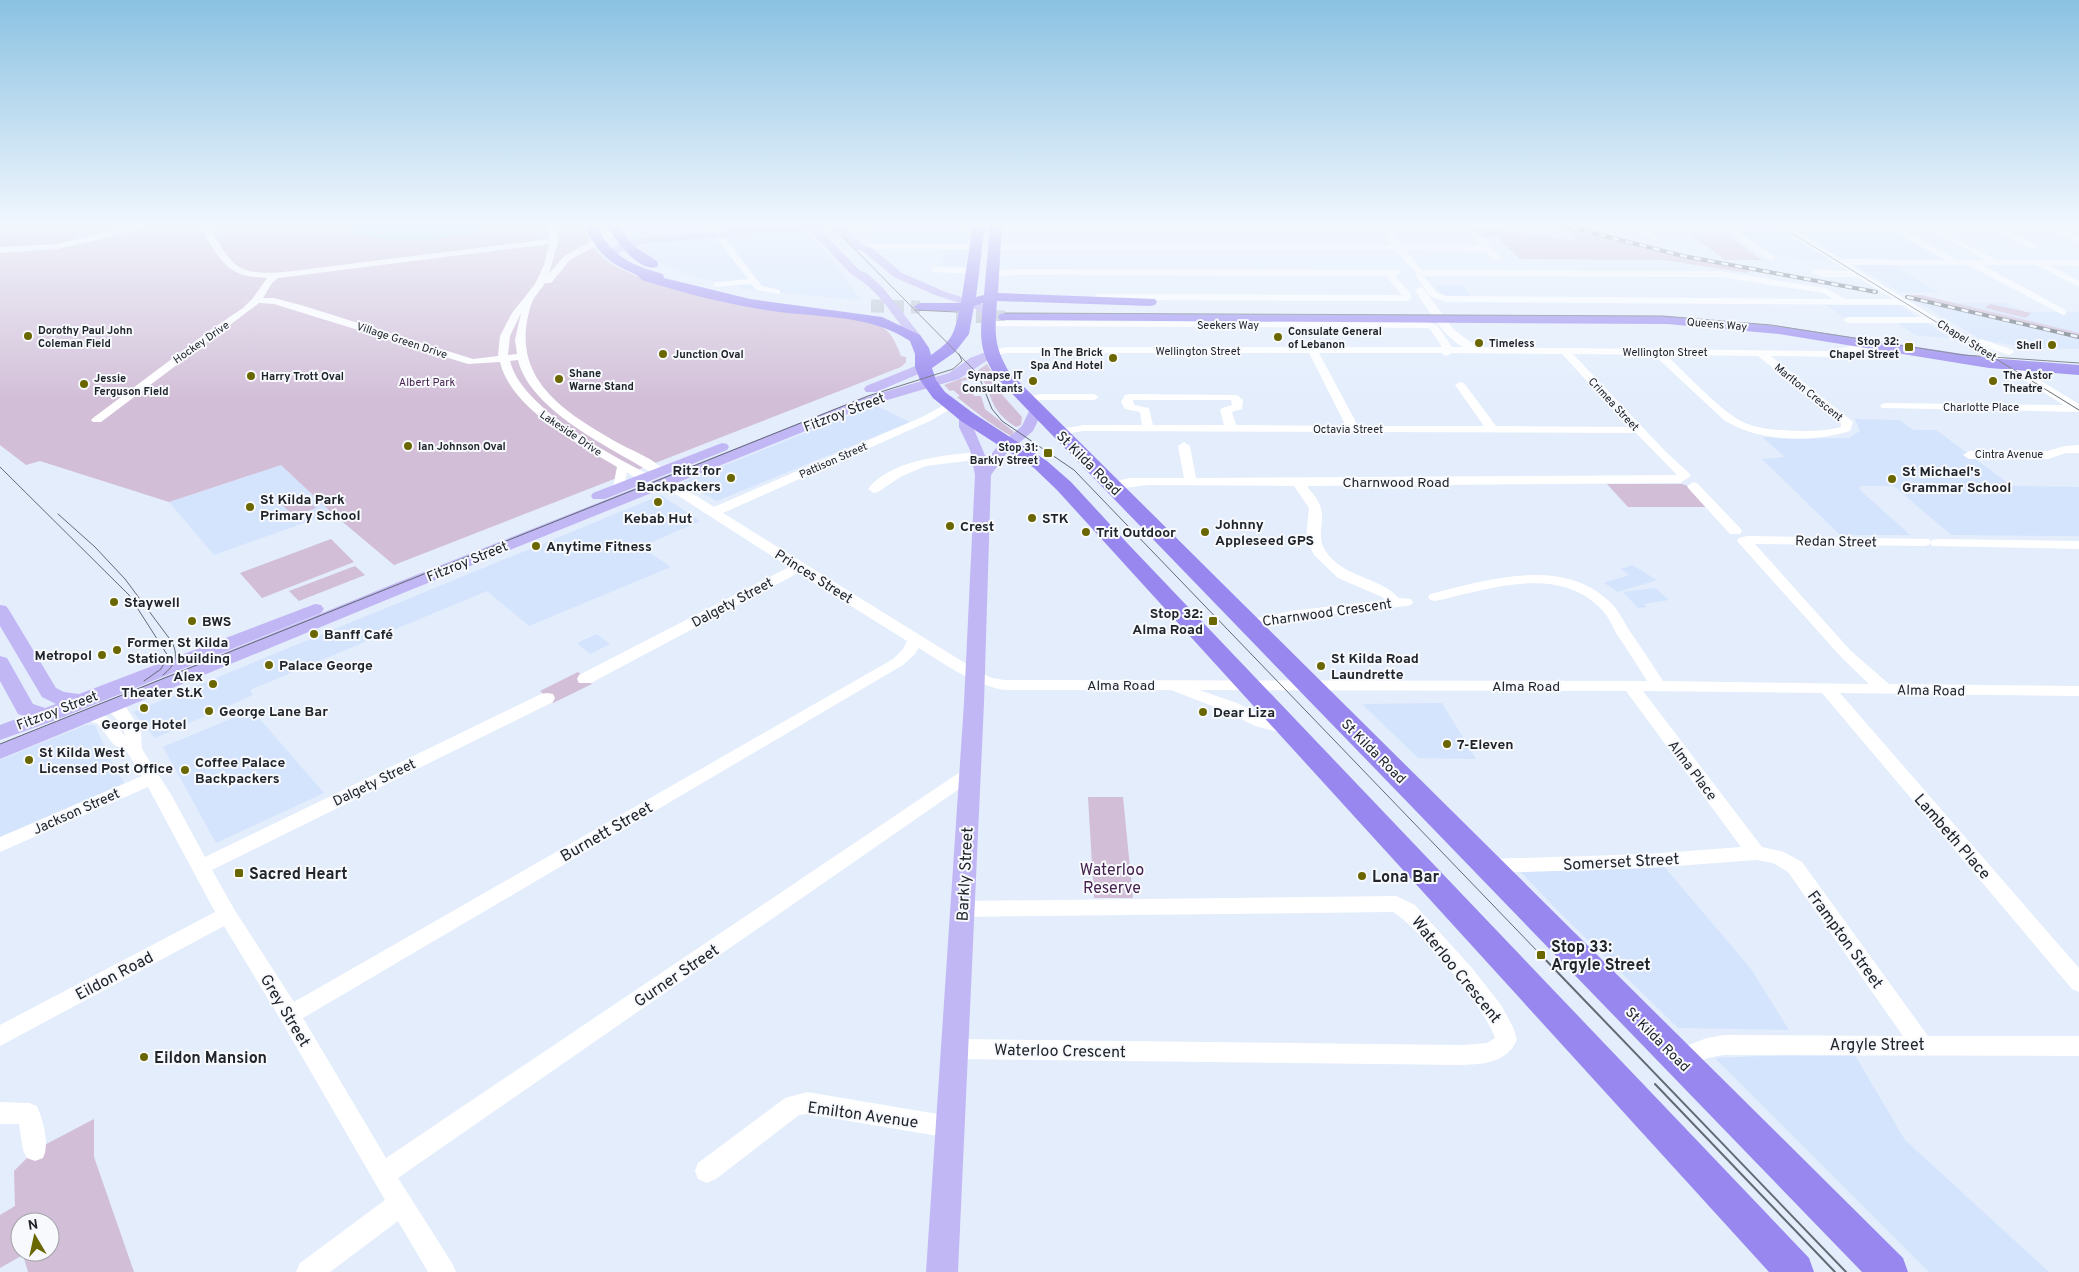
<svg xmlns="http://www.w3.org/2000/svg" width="2079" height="1272" viewBox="0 0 2079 1272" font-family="Overpass,sans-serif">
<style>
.built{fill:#d4e4fd}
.green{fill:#d2bed7;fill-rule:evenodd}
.water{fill:#9dd7d8}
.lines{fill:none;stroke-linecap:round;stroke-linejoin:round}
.highway-tunnel{stroke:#bcc5d2;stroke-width:13;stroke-dasharray:13 7;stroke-linecap:butt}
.minor{fill:#fff;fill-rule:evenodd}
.major{fill:#c1b7f5;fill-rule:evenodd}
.highway{fill:#9787ef;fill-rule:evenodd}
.tram-far1{stroke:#636a73;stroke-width:1}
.tram{stroke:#636a73;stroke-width:2}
.rail-casing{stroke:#636a73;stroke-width:4}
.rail{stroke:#f7f9fd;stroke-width:2.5;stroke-dasharray:7;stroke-linecap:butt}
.poi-dot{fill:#6a6600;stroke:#f7f9fd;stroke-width:2}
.labels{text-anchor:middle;stroke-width:4;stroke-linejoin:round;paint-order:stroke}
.far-street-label{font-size:11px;fill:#20252c;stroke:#f7f9fd}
.far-poi-label{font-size:11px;font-weight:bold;fill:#20252c;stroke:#f7f9fd;text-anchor:start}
.far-park-label{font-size:11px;fill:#45214e;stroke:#f7f9fd}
.street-label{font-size:14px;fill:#20252c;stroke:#f7f9fd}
.poi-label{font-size:14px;font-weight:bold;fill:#20252c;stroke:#f7f9fd;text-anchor:start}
.near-street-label{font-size:16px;fill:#20252c;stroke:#f7f9fd}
.near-park-label{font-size:16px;fill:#45214e;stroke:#f7f9fd}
.near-poi-label{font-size:16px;font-weight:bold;fill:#20252c;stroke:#f7f9fd;text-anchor:start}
</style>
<rect width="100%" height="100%" fill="#e3edfc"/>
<path class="built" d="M618,224H797L827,253L861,300L752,290L682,273L634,250Z
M1721,224H1771L1830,261H1800L1792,256L1773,257Z
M1778,224H1836L1841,227H1890L1955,262H1839Z
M869,226H966L965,244H876L865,228Z
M1569,228H1578L1691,256L1870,288L1877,292L1692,259L1625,244Z
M946,248H968L965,266H941Z
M1852,263L1891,264L1940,293L1900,292Z
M1434,286H1463L1471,296H1444Z
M1905,295H1921L1956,303H2006L2026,312H2079V349L2031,348L1982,340Z
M1826,305H1898L1950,338L1917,336L1888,317H1843Z
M875,405L910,422L717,501L683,482Z
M1855,419L1900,420L1913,430H1936L2012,486L2079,487V536L1951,535L1894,486H1860L1859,489L1910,535H1840L1762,459L1785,457L1762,437L1785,439L1849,438L1860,431Z
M281,465L332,513L214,555L169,502Z
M661,495L700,521L641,547L671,567L529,626L487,591L250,690L253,695L155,738L133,712Z
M1632,565L1657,580L1618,592L1604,583L1629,575L1621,569Z
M1655,588L1669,600L1644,604L1647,607L1638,608L1623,592Z
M597,634L610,644L590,654L577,643Z
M1442,703L1476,759L1418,758L1362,704Z
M252,710L324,793L216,843L163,747Z
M86,725H95L110,759L124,783L0,838V760Z
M1662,864L1751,969L1789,1030L1678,1028L1556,909L1516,867Z
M1853,1052L1905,1140L2049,1272H1929L1715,1058Z"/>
<path class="green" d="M0,224H582C598,264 613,266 650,281L854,319C885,327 889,325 901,356L906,357V362L901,367L394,565L332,513L281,465L169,502L40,461L26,465L0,445Z
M1446,227L1506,228L1509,231L1578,241L1565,229L1569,228L1646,249L1749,271L1748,273L1663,260L1520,259L1497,237H1480L1475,232Z
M1688,233H1723L1762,260H1725Z
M1906,295H1921L2063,329L2079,333V335Z
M1990,304L2031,313L2026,318L1985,308Z
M987,364L992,372L996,388L1022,417L1021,425L1016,427C986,408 995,394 977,371Z
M971,375L973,379L961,381L965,394L973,393L974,396H981L985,409L1014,432L1011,436C992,425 974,411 957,397L960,396L953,390L950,391L944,385Z
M1607,484H1682L1688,486L1708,507H1628Z
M302,496L316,508L294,516L280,503Z
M331,539L354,562L262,598L240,573Z
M355,566L365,575L299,601L289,591Z
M578,672L592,684L553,703L540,691Z
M1088,797H1123L1133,898H1094Z
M94,1119V1157L134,1272H28L23,1255L0,1268V1215L15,1206L14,1171L35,1150ZM20,1222H50V1252H20Z"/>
<path class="water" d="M327,224H508C472,233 432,243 394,240C371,239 348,231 327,224Z"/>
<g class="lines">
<path class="highway-tunnel" d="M871,306L920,307
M956,316L1005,317"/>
<path class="minor" d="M140,224H153L97,240L57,249L0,253V247L57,244Z
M197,224H205C215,235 221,248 230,259C244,277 273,273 293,271L549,239V224H557L558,241L549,274L564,256L613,229H619V233L570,260L551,283H545C541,289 535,296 532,302C506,378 564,412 622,445C635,452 655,459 664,471L662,474H654C613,449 530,411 518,360L510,361C521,407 607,453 648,474L650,477L648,480H640L627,473L623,490H615L613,487L617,467C578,444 511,409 500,362L468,364L274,304L259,303L101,422H93L91,420L93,418L209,331L243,308L253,298L267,278C221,277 221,256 197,224ZM549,244L544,265L535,284L512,313L500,336L498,356L473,359L304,306L274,298H263L272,283L278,278ZM521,313L515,340L517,354L508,355L510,336Z
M706,224H714L762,286L780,290V294L756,290L751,284L714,287V283L717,282L748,279Z
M835,224H858C853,228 842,228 835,227Z
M993,224H1025L1021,226L996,227H993Z
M1092,224L2079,225V229H2062L2079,237V242L2051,230H2005L2036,245L2037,247L2033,250L1993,230H1939L1997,260H2079V266L2049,265L2079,281V287L2036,265H1982L2066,310V314L2063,315L1968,265H1850L1976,342L1981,339L2013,350L2014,352L2009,355L1985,347L2079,404V412L1882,408L1880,406L1882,404L1886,403L2064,405L1932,323H1848L1843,320L1848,317H1923L1903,305L1446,302L1430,296L1415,275L1416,273L1396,250H995L991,247L995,244L1392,245L1380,228L1374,226H1096ZM1386,226L1633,227L1653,240L1657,238L1656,236L1643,227H1721L1771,261L1775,258L1774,256L1732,227H1778L1849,271L1812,269V273L1824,277H1857L1894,299H1846L1825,288L1719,271L1422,270L1405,250L1485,251L1495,261L1502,259L1477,232L1470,234L1480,245H1401ZM1791,228L1889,229L1945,260L1842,259ZM1900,229H1928L1986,260H1957ZM1424,276L1719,277L1823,293L1833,299L1447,296L1436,292Z
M870,244H977L981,247L977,250L867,249V245Z
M935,267L974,268L978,271L974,274L932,272V268Z
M1015,269L1398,270L1402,273L1395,276L1410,293L1412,298L1407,301L1097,300L1092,297L1097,294L1402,295L1386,276L1015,275L993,277L989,274L993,271Z
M1420,287L1423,288L1454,330L1478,347L1830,351C1843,348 1878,338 1888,347L1883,350L1854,351L1830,357L1771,356L1853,422L1850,431C1813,443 1757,442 1724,420L1654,355L1573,354L1666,452L1689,473L1691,476L1680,483L1307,486C1311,492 1320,501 1321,509C1325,523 1316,536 1325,550C1342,578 1379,576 1399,598L1411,599L1413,602L1411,605L1406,606L1291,619L1249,628L1244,627L1242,624L1244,621L1291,611L1385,600L1382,597L1338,578L1314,555L1306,539L1309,508L1294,486L1150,485C1139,485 1115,491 1107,489L1105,486L1107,483L1130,478H1184L1178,446L1184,442L1190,446L1196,478L1677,475L1636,433L1084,431L1058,435L1052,432L1054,430L1084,425H1142L1140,412L1125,409L1121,402L1125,395L1129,394L1237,395L1243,400L1242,409L1232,412L1236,425L1346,426L1309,353H1005L991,357L986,354L987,352L1005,347H1442L1430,329L1427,328L985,326L983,324L988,321L1427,322L1437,325L1452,347H1463C1441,334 1429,311 1415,290ZM1319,353H1441L1446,356L1452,353L1562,354L1629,427L1496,426L1464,383L1460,382L1455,385L1484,426H1358ZM1666,355L1758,356L1841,423V427C1827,431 1812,431 1798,431C1781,430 1762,430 1745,423C1722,413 1686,373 1666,355ZM1133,400H1231L1232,405L1222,408L1220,410L1224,425H1153L1149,408L1134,405Z
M1041,394H1094L1099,397L1094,400H1041L1026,403L1021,400L1022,398Z
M950,402L954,403L956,405L954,407L930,421L723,513L981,673L992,678L1004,680L1647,681C1637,665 1627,649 1616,633C1612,625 1608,616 1602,610C1558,563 1488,590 1435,601L1430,600L1428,597L1430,594C1488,580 1564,555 1612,604C1619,611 1624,622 1629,630C1641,647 1652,664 1663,681L1869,684L1841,657L1737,541L1739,538L1747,536L1929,539L1931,542L1929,545L1924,546L1755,544L1851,651L1889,684L2079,686V696L1840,693L2079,968V992L2072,989L1822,693L1643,691L1762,847L1784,852L1802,862L1928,1036H2079V1056L1724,1055L1708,1058L1678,1069L1670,1066L1667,1059L1670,1052L1707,1038L1724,1035L1903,1036L1788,872L1773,863L1756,860L1649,868L1488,873L1481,871L1479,866L1481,861L1488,859L1649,854L1741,847L1626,691L1199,690L1237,703L1266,718L1296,725L1298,729L1296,733L1290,735L1255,726L1225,711L1171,690H1004C972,684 946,665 919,648L914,655L903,665L303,1018L386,1158L963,770L969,768L975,770L978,774L975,778L398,1178L452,1263L456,1272H428L398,1221L330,1272H296L300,1263L385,1200L282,1022L224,926L0,1046V1025L215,912L148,787L0,852V837L142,776L126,750L114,745L97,723L82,720L80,716L82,712C103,707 113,722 125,736C124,722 111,716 105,706L107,702L113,701L126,707L141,731L142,749L172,796L205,857L541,694L547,693L553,694L555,698L553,702L212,870L234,909L294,1002L893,659L903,649L907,641L798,573L591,683H579L577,679L579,675L789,567L663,486L661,483L663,480H671L714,507L922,417Z
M2079,445V453H2066L2048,459H1969L1963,455L1969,451H2047L2065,446Z
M978,452L982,453L984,456L982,459L926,466L902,476L878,492L874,493L868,489C890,460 944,455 978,452Z
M1693,482L1697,483L1740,528L1742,531L1740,534H1730L1689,489L1687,486Z
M1937,539L2079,541V549L1932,546L1930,543L1932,540Z
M1396,896L1415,905L1472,968L1501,1005L1513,1027L1517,1040C1506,1063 1485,1064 1462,1065L955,1059L947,1056L944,1049L947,1042L955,1039L1462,1045L1487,1043L1495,1038C1487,1011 1418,926 1393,912L962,917L955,914L952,909L955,904L962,901Z
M807,1092L950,1116L958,1119L962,1127L958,1135L950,1138L807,1114L799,1115L716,1179L707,1183L698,1179L695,1171L698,1163L785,1098Z
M0,1102L29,1103L37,1106C43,1120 50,1144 43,1158L35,1161L27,1158L23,1150L19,1124H0Z"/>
<path class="major" d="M804,224H842L863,245L872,248L902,273L943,291L980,303L995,312L993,315H985L972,307L935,295L894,277L864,252L855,249L835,228L820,229L859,270L868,274L884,289L920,335L922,338L920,341H912C894,316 878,289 851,274L809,230L640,244L612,256L608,257L603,254L619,244L639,238Z
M991,350L997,354L959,379L870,405L408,591L0,759V744L396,583L860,399L949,373L970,358Z
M923,363L930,367L928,370L876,392H866L864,389L866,386Z
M1036,406L1043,410L1033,431L1006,454L991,475L984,703L958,1272H926L964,703L975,475L970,450L959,427V417L966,413L973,417V427L987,460L996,448L1022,426L1031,407Z
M722,443L727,444L729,447L727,450L605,499H593L591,496L593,493Z
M315,604L321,605L324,609L321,613L56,720L0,740V725L24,716L18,714L0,681V656L7,658L33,704L45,708L56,704L42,697L0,626V605L6,606L9,610L56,688L64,692L79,694Z"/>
<path class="highway" d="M584,224H596C610,256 631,265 663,274L664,278L750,299L882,317L920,335L929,348L931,355C952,341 954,335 959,311H920L913,307L920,303H961L973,224H985L976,297L984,295L990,224H1002L998,293L1155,299L1157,302L1155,305L1150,306L997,301C995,334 993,344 1009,372L1903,1258L1908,1272H1862L997,378C978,350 980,336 983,303L974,306L969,334L955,352L932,368L936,380L945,392L973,413L1047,461L1071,482L1129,545L1809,1258L1814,1272H1769L1057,490L1034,468L961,421L933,398L920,380L915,367V354L910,341C869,313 813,318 765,310C723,303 683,293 642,280C637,273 629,272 622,268C603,259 592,243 584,224Z
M606,224H618L632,245L657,261L658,264L657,267C636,272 615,238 606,224Z
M1005,313L1667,316L1779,326L1989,358L2079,365V375L1989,368L1779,334L1667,324L1000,320L998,317L1000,314Z"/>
<path class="tram-far1" d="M830,224L978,374L992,409L1002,421L1074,470L1541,955
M1777,224L2079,410
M915,310L957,312
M1005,313L1662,316L1771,325L1963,355L2079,363
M0,467L129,595L168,656L161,669L144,681
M58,514L95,547L125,579L172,642C179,657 175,665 163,675
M0,744L868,396L953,369L962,361L959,354"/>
<path class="tram" d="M1539,953L1846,1272
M1655,1084L1835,1272"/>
<g class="rail-casing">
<path id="rail" d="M1558,224L1683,256L1876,292
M1907,297L2079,337"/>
</g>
<use href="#rail" class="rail"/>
</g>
<linearGradient id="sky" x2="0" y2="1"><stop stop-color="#8ac2e2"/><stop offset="0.56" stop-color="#f2f7fe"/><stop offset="1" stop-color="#f2f7fe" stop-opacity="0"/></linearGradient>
<rect width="2079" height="402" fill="url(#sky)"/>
<g class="poi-dot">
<circle cx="28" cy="336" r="5"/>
<circle cx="1278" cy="337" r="5"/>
<circle cx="1479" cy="343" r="5"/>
<circle cx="2052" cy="345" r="5"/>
<rect x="1904" y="342" width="10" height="10" rx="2.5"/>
<circle cx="663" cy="354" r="5"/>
<circle cx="1113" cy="358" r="5"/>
<circle cx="251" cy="376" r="5"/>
<circle cx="559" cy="379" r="5"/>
<circle cx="1033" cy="381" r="5"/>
<circle cx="1993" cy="381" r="5"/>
<circle cx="84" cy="384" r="5"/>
<circle cx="408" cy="446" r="5"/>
<rect x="1043" y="448" width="10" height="10" rx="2.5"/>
<circle cx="731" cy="478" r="5"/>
<circle cx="1892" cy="479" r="5"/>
<circle cx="658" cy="502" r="5"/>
<circle cx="250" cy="507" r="5"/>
<circle cx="1032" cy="518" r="5"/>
<circle cx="950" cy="526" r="5"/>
<circle cx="1086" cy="532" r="5"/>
<circle cx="1205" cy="532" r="5"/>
<circle cx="536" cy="546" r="5"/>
<circle cx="114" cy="602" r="5"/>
<circle cx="192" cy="621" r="5"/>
<rect x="1208" y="616" width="10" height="10" rx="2.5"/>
<circle cx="314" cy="634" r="5"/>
<circle cx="117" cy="650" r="5"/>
<circle cx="102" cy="655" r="5"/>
<circle cx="269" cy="665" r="5"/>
<circle cx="1321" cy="666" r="5"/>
<circle cx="213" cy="684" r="5"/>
<circle cx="144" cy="708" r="5"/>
<circle cx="209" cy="711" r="5"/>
<circle cx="1203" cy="712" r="5"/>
<circle cx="1447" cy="744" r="5"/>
<circle cx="29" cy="760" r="5"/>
<circle cx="185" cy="770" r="5"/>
<rect x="234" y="868" width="10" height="10" rx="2.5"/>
<circle cx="1362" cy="876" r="5"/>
<rect x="1536" y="950" width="10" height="10" rx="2.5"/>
<circle cx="144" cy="1057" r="5"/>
</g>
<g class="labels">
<g class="far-street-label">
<text transform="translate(1717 324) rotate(5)" y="4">Queens Way</text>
<text x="1228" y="329">Seekers Way</text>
<text transform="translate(402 340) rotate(18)" y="4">Village Green Drive</text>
<text transform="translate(1967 340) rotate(32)" y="4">Chapel Street</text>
<text transform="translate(201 342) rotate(-35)" y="4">Hockey Drive</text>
<text x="1198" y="355">Wellington Street</text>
<text x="1665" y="356">Wellington Street</text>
<text transform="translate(1809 392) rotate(39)" y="4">Marlton Crescent</text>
<text transform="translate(1614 404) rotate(47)" y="4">Crimea Street</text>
<text x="1981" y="411">Charlotte Place</text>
<text x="1348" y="433">Octavia Street</text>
<text transform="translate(571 433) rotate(34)" y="4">Lakeside Drive</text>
<text x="2009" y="458">Cintra Avenue</text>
<text transform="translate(833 460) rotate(-24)" y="4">Pattison Street</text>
</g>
<g class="far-poi-label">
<text x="38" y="334">Dorothy Paul John<tspan x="38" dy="13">Coleman Field</tspan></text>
<text x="1288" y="335">Consulate General<tspan x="1288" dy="13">of Lebanon</tspan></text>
<text x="1899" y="345" text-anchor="end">Stop 32:<tspan x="1899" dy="13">Chapel Street</tspan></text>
<text x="1489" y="347">Timeless</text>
<text x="2042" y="349" text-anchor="end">Shell</text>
<text x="1103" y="356" text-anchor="end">In The Brick<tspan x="1103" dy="13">Spa And Hotel</tspan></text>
<text x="673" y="358">Junction Oval</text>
<text x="569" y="377">Shane<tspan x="569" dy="13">Warne Stand</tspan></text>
<text x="1023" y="379" text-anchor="end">Synapse IT<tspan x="1023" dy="13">Consultants</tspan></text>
<text x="2003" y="379">The Astor<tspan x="2003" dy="13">Theatre</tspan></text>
<text x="261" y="380">Harry Trott Oval</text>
<text x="94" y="382">Jessie<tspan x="94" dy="13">Ferguson Field</tspan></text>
<text x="418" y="450">Ian Johnson Oval</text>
<text x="1038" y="451" text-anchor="end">Stop 31:<tspan x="1038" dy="13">Barkly Street</tspan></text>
</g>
<g class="far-park-label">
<text x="427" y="386">Albert Park</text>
</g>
<g class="street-label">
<text transform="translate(844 412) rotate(-21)" y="5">Fitzroy Street</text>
<text transform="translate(1089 463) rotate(45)" y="5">St Kilda Road</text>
<text x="1396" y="487">Charnwood Road</text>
<text transform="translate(1836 541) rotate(1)" y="5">Redan Street</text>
<text transform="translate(467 561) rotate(-22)" y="5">Fitzroy Street</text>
<text transform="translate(814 576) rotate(32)" y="5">Princes Street</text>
<text transform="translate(732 602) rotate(-28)" y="5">Dalgety Street</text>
<text transform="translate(1327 612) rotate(-8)" y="5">Charnwood Crescent</text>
<text x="1121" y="690">Alma Road</text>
<text x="1526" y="691">Alma Road</text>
<text transform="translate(1931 690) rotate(1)" y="5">Alma Road</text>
<text transform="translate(57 710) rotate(-21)" y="5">Fitzroy Street</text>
<text transform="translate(1374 751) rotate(45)" y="5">St Kilda Road</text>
<text transform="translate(1693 770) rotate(53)" y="5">Alma Place</text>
<text transform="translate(374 782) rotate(-26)" y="5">Dalgety Street</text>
<text transform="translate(76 811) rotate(-24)" y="5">Jackson Street</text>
<text transform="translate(1658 1039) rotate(45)" y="5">St Kilda Road</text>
</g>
<g class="poi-label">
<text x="721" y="475" text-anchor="end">Ritz for<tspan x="721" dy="16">Backpackers</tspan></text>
<text x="1902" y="476">St Michael's<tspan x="1902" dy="16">Grammar School</tspan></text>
<text x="260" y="504">St Kilda Park<tspan x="260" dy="16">Primary School</tspan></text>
<text x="658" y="523" text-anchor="middle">Kebab Hut</text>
<text x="1042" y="523">STK</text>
<text x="1215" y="529">Johnny<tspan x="1215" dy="16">Appleseed GPS</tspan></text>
<text x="960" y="531">Crest</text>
<text x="1096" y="537">Trit Outdoor</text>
<text x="546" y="551">Anytime Fitness</text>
<text x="124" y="607">Staywell</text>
<text x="1203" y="618" text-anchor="end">Stop 32:<tspan x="1203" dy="16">Alma Road</tspan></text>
<text x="202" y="626">BWS</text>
<text x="324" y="639">Banff Café</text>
<text x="127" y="647">Former St Kilda<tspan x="127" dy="16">Station building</tspan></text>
<text x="92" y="660" text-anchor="end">Metropol</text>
<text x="1331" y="663">St Kilda Road<tspan x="1331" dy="16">Laundrette</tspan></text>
<text x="279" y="670">Palace George</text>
<text x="203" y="681" text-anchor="end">Alex<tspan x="203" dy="16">Theater St.K</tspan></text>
<text x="219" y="716">George Lane Bar</text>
<text x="1213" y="717">Dear Liza</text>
<text x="144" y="729" text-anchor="middle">George Hotel</text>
<text x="1457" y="749">7-Eleven</text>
<text x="39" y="757">St Kilda West<tspan x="39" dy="16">Licensed Post Office</tspan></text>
<text x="195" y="767">Coffee Palace<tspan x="195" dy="16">Backpackers</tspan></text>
</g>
<g class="near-street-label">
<text transform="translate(606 831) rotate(-30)" y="6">Burnett Street</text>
<text transform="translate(1953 836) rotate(49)" y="6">Lambeth Place</text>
<text transform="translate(1621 861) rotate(-3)" y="6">Somerset Street</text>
<text transform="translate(964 874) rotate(-87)" y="6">Barkly Street</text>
<text transform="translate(1846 939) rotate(54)" y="6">Frampton Street</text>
<text transform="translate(1457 969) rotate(51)" y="6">Waterloo Crescent</text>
<text transform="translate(114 975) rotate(-28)" y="6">Eildon Road</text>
<text transform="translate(676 975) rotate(-34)" y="6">Gurner Street</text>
<text transform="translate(286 1010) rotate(59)" y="6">Grey Street</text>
<text x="1877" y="1050">Argyle Street</text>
<text transform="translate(1060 1050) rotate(1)" y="6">Waterloo Crescent</text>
<text transform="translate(863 1114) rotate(8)" y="6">Emilton Avenue</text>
</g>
<g class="near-park-label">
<text x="1112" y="875">Waterloo<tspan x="1112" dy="18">Reserve</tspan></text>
</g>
<g class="near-poi-label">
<text x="249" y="879">Sacred Heart</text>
<text x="1372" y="882">Lona Bar</text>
<text x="1551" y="952">Stop 33:<tspan x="1551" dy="18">Argyle Street</tspan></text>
<text x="154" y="1063">Eildon Mansion</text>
</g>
</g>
<g transform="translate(35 1237) rotate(351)"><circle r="24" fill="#f7f9fd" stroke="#a1a4a9"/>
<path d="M0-4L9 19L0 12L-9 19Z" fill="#6a6600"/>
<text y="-8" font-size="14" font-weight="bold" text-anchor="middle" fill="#20252c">N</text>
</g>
</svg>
